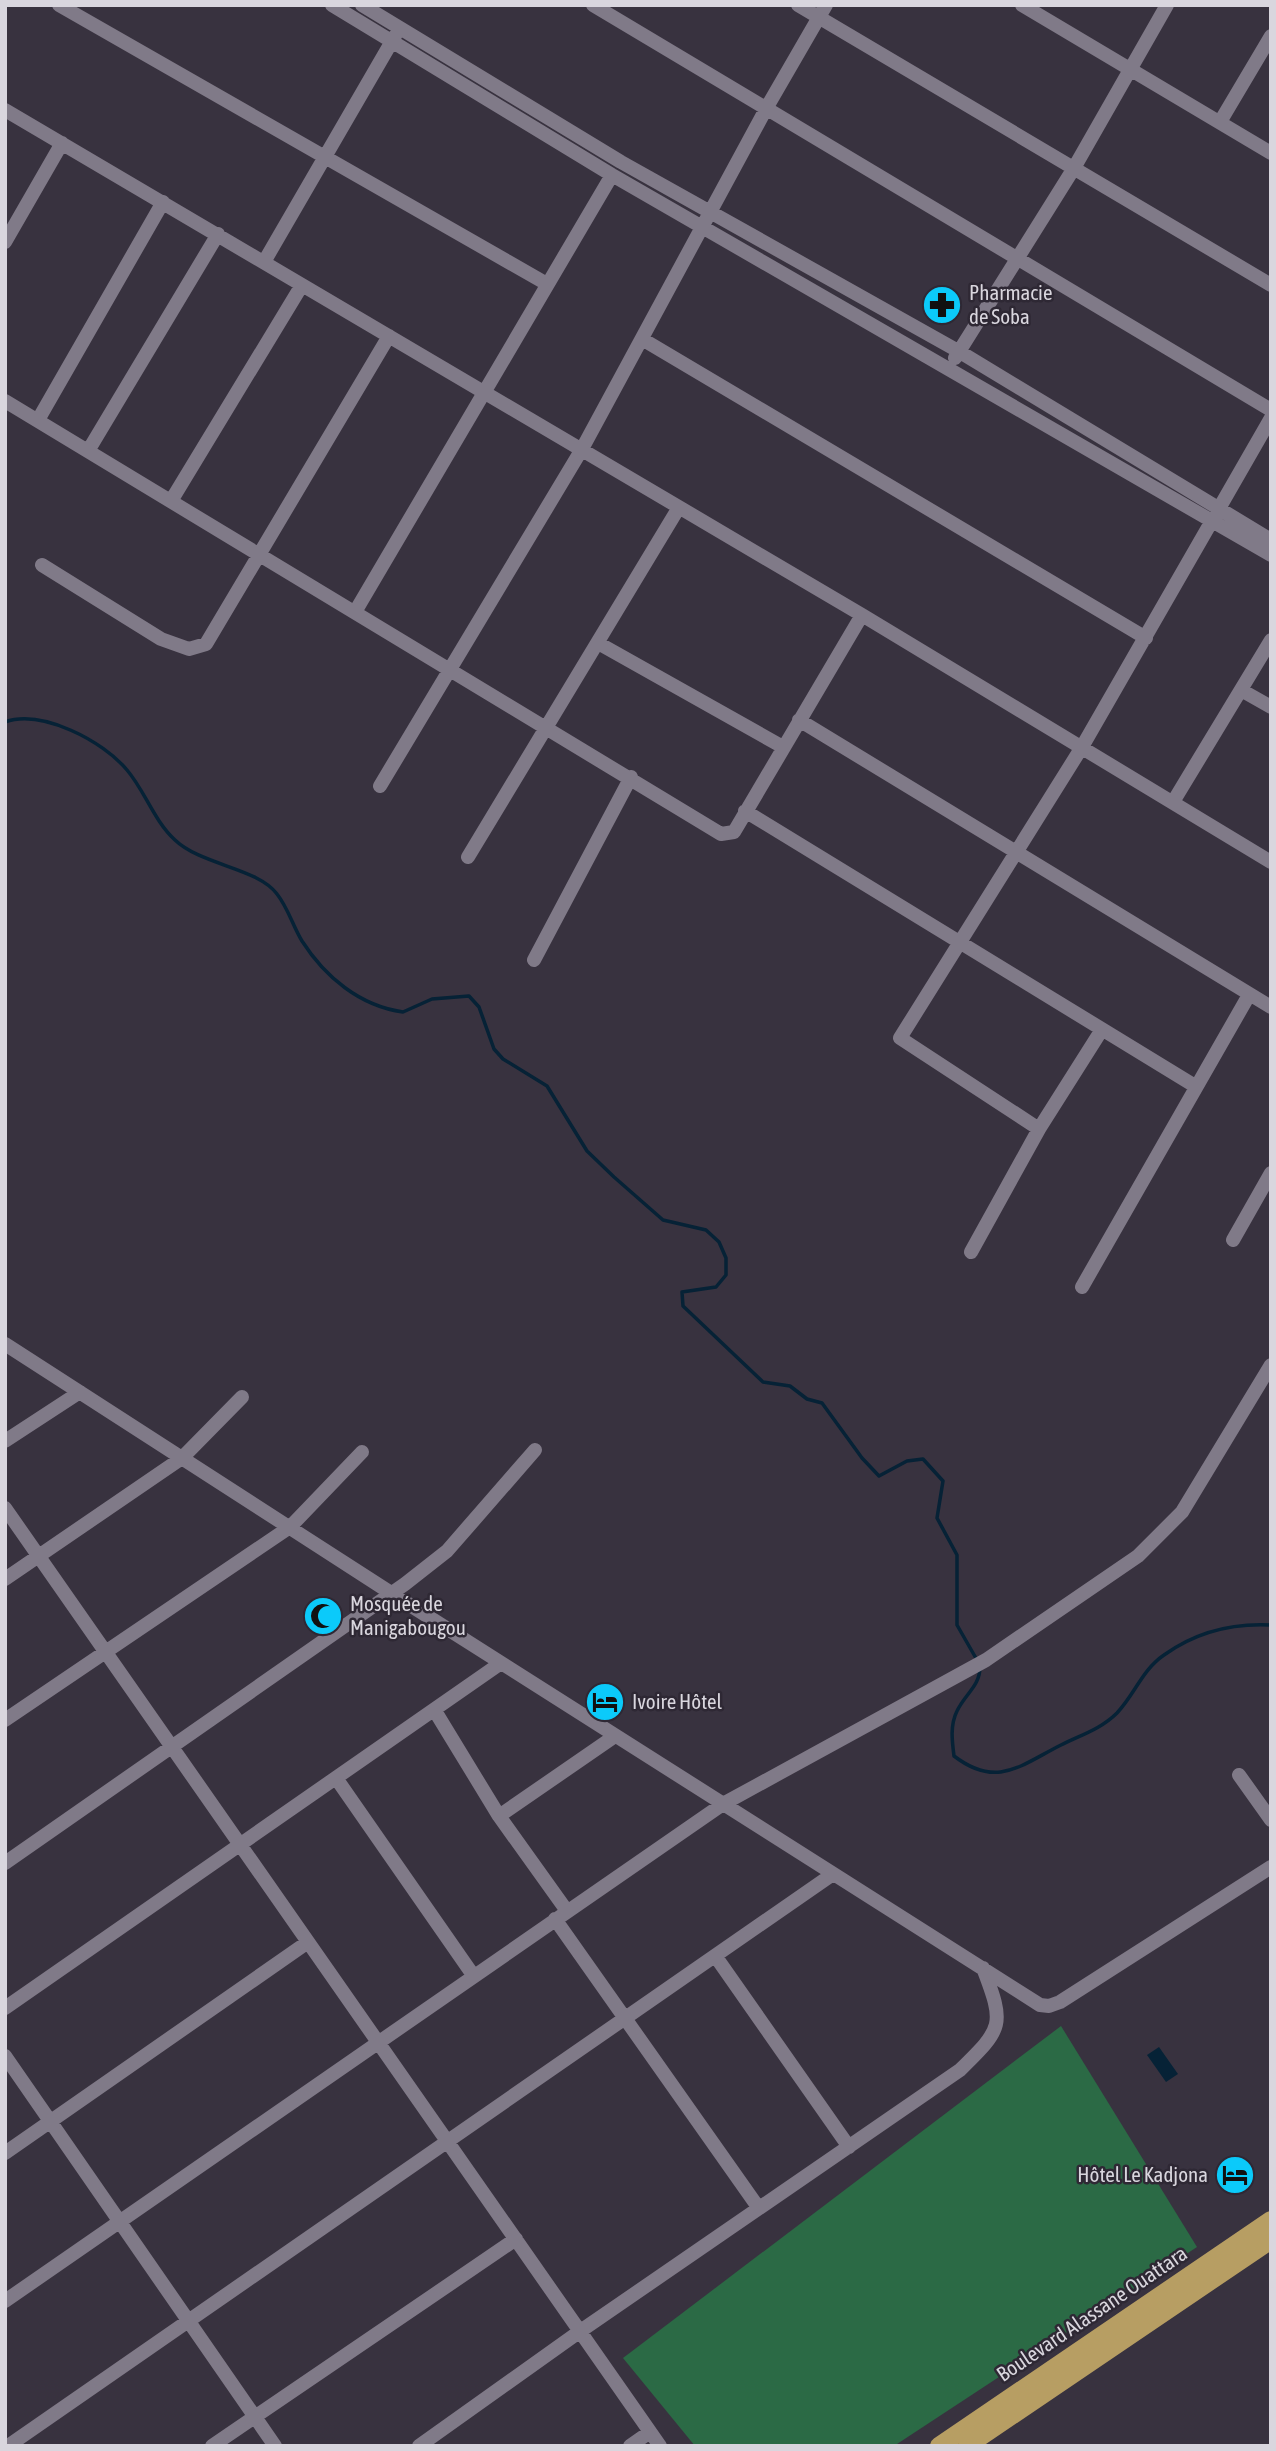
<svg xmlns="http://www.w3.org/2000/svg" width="1276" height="2451" viewBox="0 0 1276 2451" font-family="'Asap Condensed',sans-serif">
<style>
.green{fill:#2b6a45}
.water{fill:#062236}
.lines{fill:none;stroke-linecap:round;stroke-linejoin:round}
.stream{stroke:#062236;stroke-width:3.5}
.minor{stroke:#807a88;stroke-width:14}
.major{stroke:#b79e63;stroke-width:18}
.labels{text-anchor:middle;stroke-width:5;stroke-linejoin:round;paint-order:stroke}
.poi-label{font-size:21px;fill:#d9d6de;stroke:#2e2834;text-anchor:start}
.street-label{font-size:21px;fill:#d9d6de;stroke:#2e2834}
</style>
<rect width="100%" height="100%" fill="#38323f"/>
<path class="green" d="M1061,2026L1197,2247L894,2446H695L623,2358Z"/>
<path class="water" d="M1159,2047L1178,2074L1166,2082L1147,2055Z"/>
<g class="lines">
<path class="stream" d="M5,722C42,709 103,741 127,770C145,791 154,821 175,840C201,865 258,868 277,894C288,908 293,926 302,941C325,977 360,1006 403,1012L432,999L469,996L479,1007L494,1049L503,1059L547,1086L587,1151L614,1177L663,1220L706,1230L719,1242L726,1258V1275L716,1287L682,1292L683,1306L763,1382L790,1386L807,1399L822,1403L862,1458L879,1476L907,1461L923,1459L943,1481L937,1518L957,1555V1625L977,1660
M980,1667C980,1686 965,1694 957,1711C950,1725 952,1741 954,1756C997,1789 1021,1765 1061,1745C1081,1735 1101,1729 1117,1713C1135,1694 1142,1670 1164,1655C1196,1632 1232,1623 1271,1625"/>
<path class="minor" d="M59,5L547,284
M332,5L612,175L1271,555
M362,5L621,162L960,352L1271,540
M593,5L1271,410
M798,5L1271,285
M1022,5L1271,153
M5,110L862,615L1271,862
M1220,122L1271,36
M5,242L62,143
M264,262L395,36
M642,339L1146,638
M955,358L1074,168L1167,5
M5,401L721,834L734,832L862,615
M38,420L163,202
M88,451L218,234
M171,501L302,285
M42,565L161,639L189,649L206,644L389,336
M355,612L612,175
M598,643L783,747
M1241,690L1271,707
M799,720L1271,1007
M380,786L582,449L767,107L826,5
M1173,802L1271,640
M745,811L1195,1086
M468,857L678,509
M534,960L631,777
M1039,1129L900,1038L1082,747L1271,418
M1233,1240L1271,1173
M971,1252L1039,1129L1101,1031
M1082,1287L1249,995
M5,1344L391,1593L1040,2005L1049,2006L1060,2002L1271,1867
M5,1441L80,1392
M5,1508L660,2446
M5,1579L182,1458L242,1397
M435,1711L499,1816L567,1911
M5,1720L290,1527L362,1452
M1239,1775L1271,1820
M336,1778L473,1975
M499,1816L615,1736
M5,1863L405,1584L447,1551L535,1450
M555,1919L758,2207
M716,1957L849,2147
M5,2008L501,1663
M5,2056L275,2446
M5,2153L308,1942
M5,2301L723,1804L986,1660L1138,1556L1182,1512L1271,1365
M8,2446L833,1874
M212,2446L516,2239
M419,2446L579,2332L960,2070C1003,2028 1005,2025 983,1968
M630,2446L650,2432"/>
<path class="major" d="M939,2446L1271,2220
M967,2446L1271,2240"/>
</g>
<defs>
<g id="pharmacy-disc" transform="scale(2.0125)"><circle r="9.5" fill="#0bcafa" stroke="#2e2834"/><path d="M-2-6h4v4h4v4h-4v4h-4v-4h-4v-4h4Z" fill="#111"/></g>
<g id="mosque-disc" transform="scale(2.0125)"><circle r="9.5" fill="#0bcafa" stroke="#2e2834"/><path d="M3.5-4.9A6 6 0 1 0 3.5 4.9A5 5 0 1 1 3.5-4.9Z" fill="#111"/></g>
<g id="hotel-disc" transform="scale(2.0125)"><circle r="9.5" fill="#0bcafa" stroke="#2e2834"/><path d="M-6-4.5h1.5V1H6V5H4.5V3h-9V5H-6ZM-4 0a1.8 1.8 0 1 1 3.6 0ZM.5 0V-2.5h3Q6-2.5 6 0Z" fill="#111"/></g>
</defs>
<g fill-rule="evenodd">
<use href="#pharmacy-disc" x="942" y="305"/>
<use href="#mosque-disc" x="323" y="1616"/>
<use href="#hotel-disc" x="605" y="1702"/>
<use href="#hotel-disc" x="1235" y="2175"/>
</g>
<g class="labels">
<g class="poi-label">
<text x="969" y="300">Pharmacie<tspan x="969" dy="24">de Soba</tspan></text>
<text x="350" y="1611">Mosquée de<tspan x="350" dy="24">Manigabougou</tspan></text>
<text x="632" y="1709">Ivoire Hôtel</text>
<text x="1208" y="2182" text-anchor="end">Hôtel Le Kadjona</text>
</g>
<g class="street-label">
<text transform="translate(1092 2314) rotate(-34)" y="7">Boulevard Alassane Ouattara</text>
</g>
</g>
<rect width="1276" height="2451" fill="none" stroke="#d9d6de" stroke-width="14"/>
</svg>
